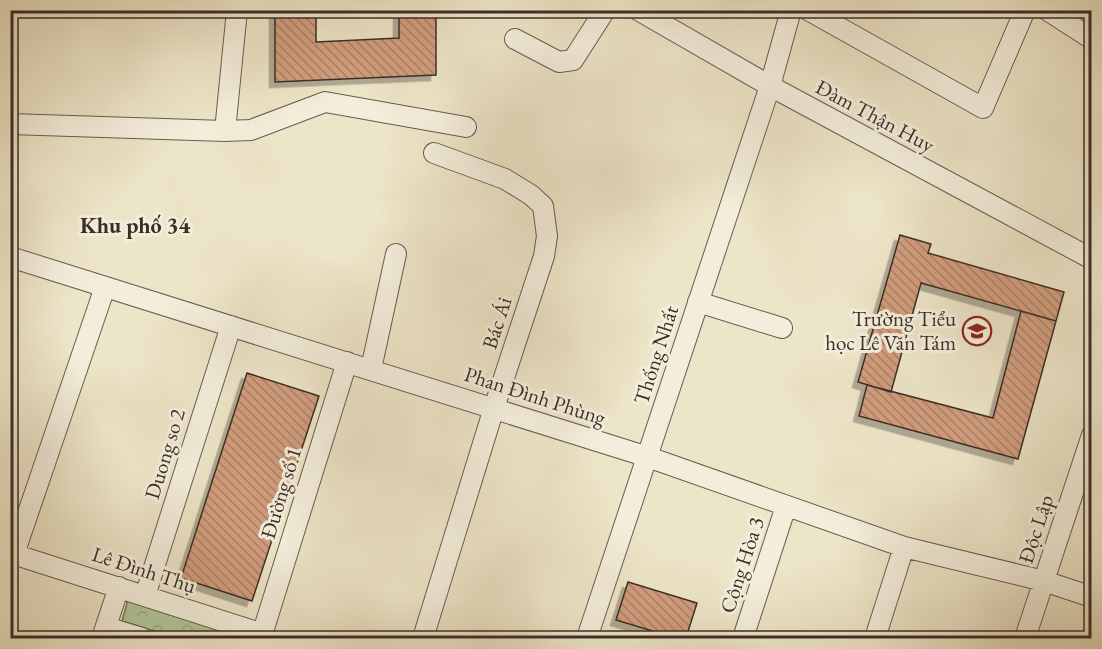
<svg xmlns="http://www.w3.org/2000/svg" width="1102" height="649" viewBox="0 0 1102 649" font-family="'EB Garamond',serif">
<style>
.park{fill:url(#park-crowns);stroke:#787a61;stroke-width:1.5}
.building{fill:url(#building-back-hatch);stroke:#3d2d27;stroke-width:1.5;filter:url(#shadow)}
.lines{fill:none;stroke-linecap:round;stroke-linejoin:round}
.minor-casing{stroke:#695b4f;stroke-width:22}
.minor{stroke:#f3eedb;stroke-width:20}
.labels{text-anchor:middle;stroke-width:6;stroke-linejoin:round;paint-order:stroke}
.street-label{font-size:21px;fill:#3d2d27;stroke:#f3eedb}
.poi-label{font-size:21px;fill:#3d2d27;stroke:#f3eedb;text-anchor:end}
.neighbourhood-label{font-size:22px;font-weight:bold;fill:#3d2d27;stroke:#f3eedb}
</style>
<defs>
<pattern id="park-crowns" width="20" height="18" patternUnits="userSpaceOnUse" patternTransform="scale(1.5)"><rect width="20" height="18" fill="#b2c69b"/><path d="M2 6a3 3 0 1 1 6 0M12 15a3 3 0 1 1 6 0" fill="none" stroke="#9aaa86"/></pattern>
<pattern id="building-back-hatch" width="6" height="6" patternUnits="userSpaceOnUse" patternTransform="scale(1.5)"><rect width="6" height="6" fill="#d19d7d"/><path d="M-1 5l2 2M0 0l6 6M5-1l2 2" fill="none" stroke="#ab8066"/></pattern>
<filter id="shadow"><feDropShadow dx="-5.5" dy="5.5" stdDeviation="0" flood-color="#0004"/></filter>
</defs>
<rect width="100%" height="100%" fill="#ede5c8"/>
<filter id="stains"><feTurbulence type="fractalNoise" baseFrequency=".00333" numOctaves="4"/><feColorMatrix values="0 0 0 0 .2 0 0 0 0 .09 0 0 0 0 .02 0 0 0 .5 -.17"/></filter>
<radialGradient id="worn" r=".72"><stop offset=".6" stop-color="#630" stop-opacity="0"/><stop offset="1" stop-color="#630" stop-opacity=".3"/></radialGradient>
<path class="park" d="M128,600L241,636L240,638H176L122,621Z"/>
<path class="building" d="M275,10H316V42L399,38V10H436V75L275,82Z
M900,235L931,244L928,253L1064,292L1056,321L921,283L891,392L858,382Z
M1021,311L1056,321L1018,459L859,416L867,385L993,418Z
M247,373L319,396L252,601L181,578Z
M628,582L697,603L686,638H676L616,620Z"/>
<g class="lines">
<g class="minor-casing">
<path id="minor" d="M638,10L770,86L1092,259
M808,10L983,108L1025,10
M1047,10L1092,39
M515,39L559,62L573,60L605,10
M10,124L225,131L251,130L325,102L466,127
M225,131L237,10
M10,257L648,457L904,547L1044,581L1092,597
M698,302L782,328
M371,369L396,254
M10,553L263,634
M14,554L105,287
M145,596L231,326
M106,627L142,638
M102,638L119,587
M261,638L347,362
M423,638L494,408L544,256L547,236L543,206L531,195L505,179L434,153
M587,638L770,86L791,10
M743,638L786,506
M875,638L904,547
M1025,638L1092,435"/>
</g>
<use href="#minor" class="minor"/>
</g>
<defs>
<g id="school-ring" transform="scale(1.5)"><circle r="9.5" fill="#f3eedb" stroke="#8f2418" stroke-width="1.5"/><path d="M0-5L7-2L0 1L-7-2ZM-4 1L0 2.5L4 1V4Q0 6-4 4Z" fill="#8f2418"/></g>
</defs>
<g fill-rule="evenodd">
<use href="#school-ring" x="977" y="331"/>
</g>
<g class="labels">
<g class="street-label">
<text transform="translate(875 116) rotate(28)" y="7">Đàm Thận Huy</text>
<text transform="translate(497 323) rotate(-72)" y="7">Bác Ái</text>
<text transform="translate(656 355) rotate(-72)" y="7">Thống Nhất</text>
<text transform="translate(535 396) rotate(18)" y="7">Phan Đình Phùng</text>
<text transform="translate(165 454) rotate(-73)" y="7">Duong so 2</text>
<text transform="translate(281 493) rotate(-73)" y="7">Đường số 1</text>
<text transform="translate(1036 529) rotate(-72)" y="7">Độc Lập</text>
<text transform="translate(742 565) rotate(-72)" y="7">Cộng Hòa 3</text>
<text transform="translate(144 570) rotate(18)" y="7">Lê Đình Thụ</text>
</g>
<g class="poi-label">
<text x="956" y="326">Trường Tiểu<tspan x="956" dy="24">học Lê Văn Tám</tspan></text>
</g>
<g class="neighbourhood-label">
<text x="135" y="233">Khu phố 34</text>
</g>
</g>
<rect width="1102" height="649" fill="none" stroke="#ede5c8" stroke-width="36"/>
<rect x="12" y="12" width="1078" height="625" fill="none" stroke="#3d2d27" stroke-width="3"/>
<rect x="18" y="18" width="1066" height="613" fill="none" stroke="#3d2d27" stroke-width="1.5"/>
<rect width="100%" height="100%" filter="url(#stains)"/>
<rect width="100%" height="100%" fill="url(#worn)"/>
</svg>
